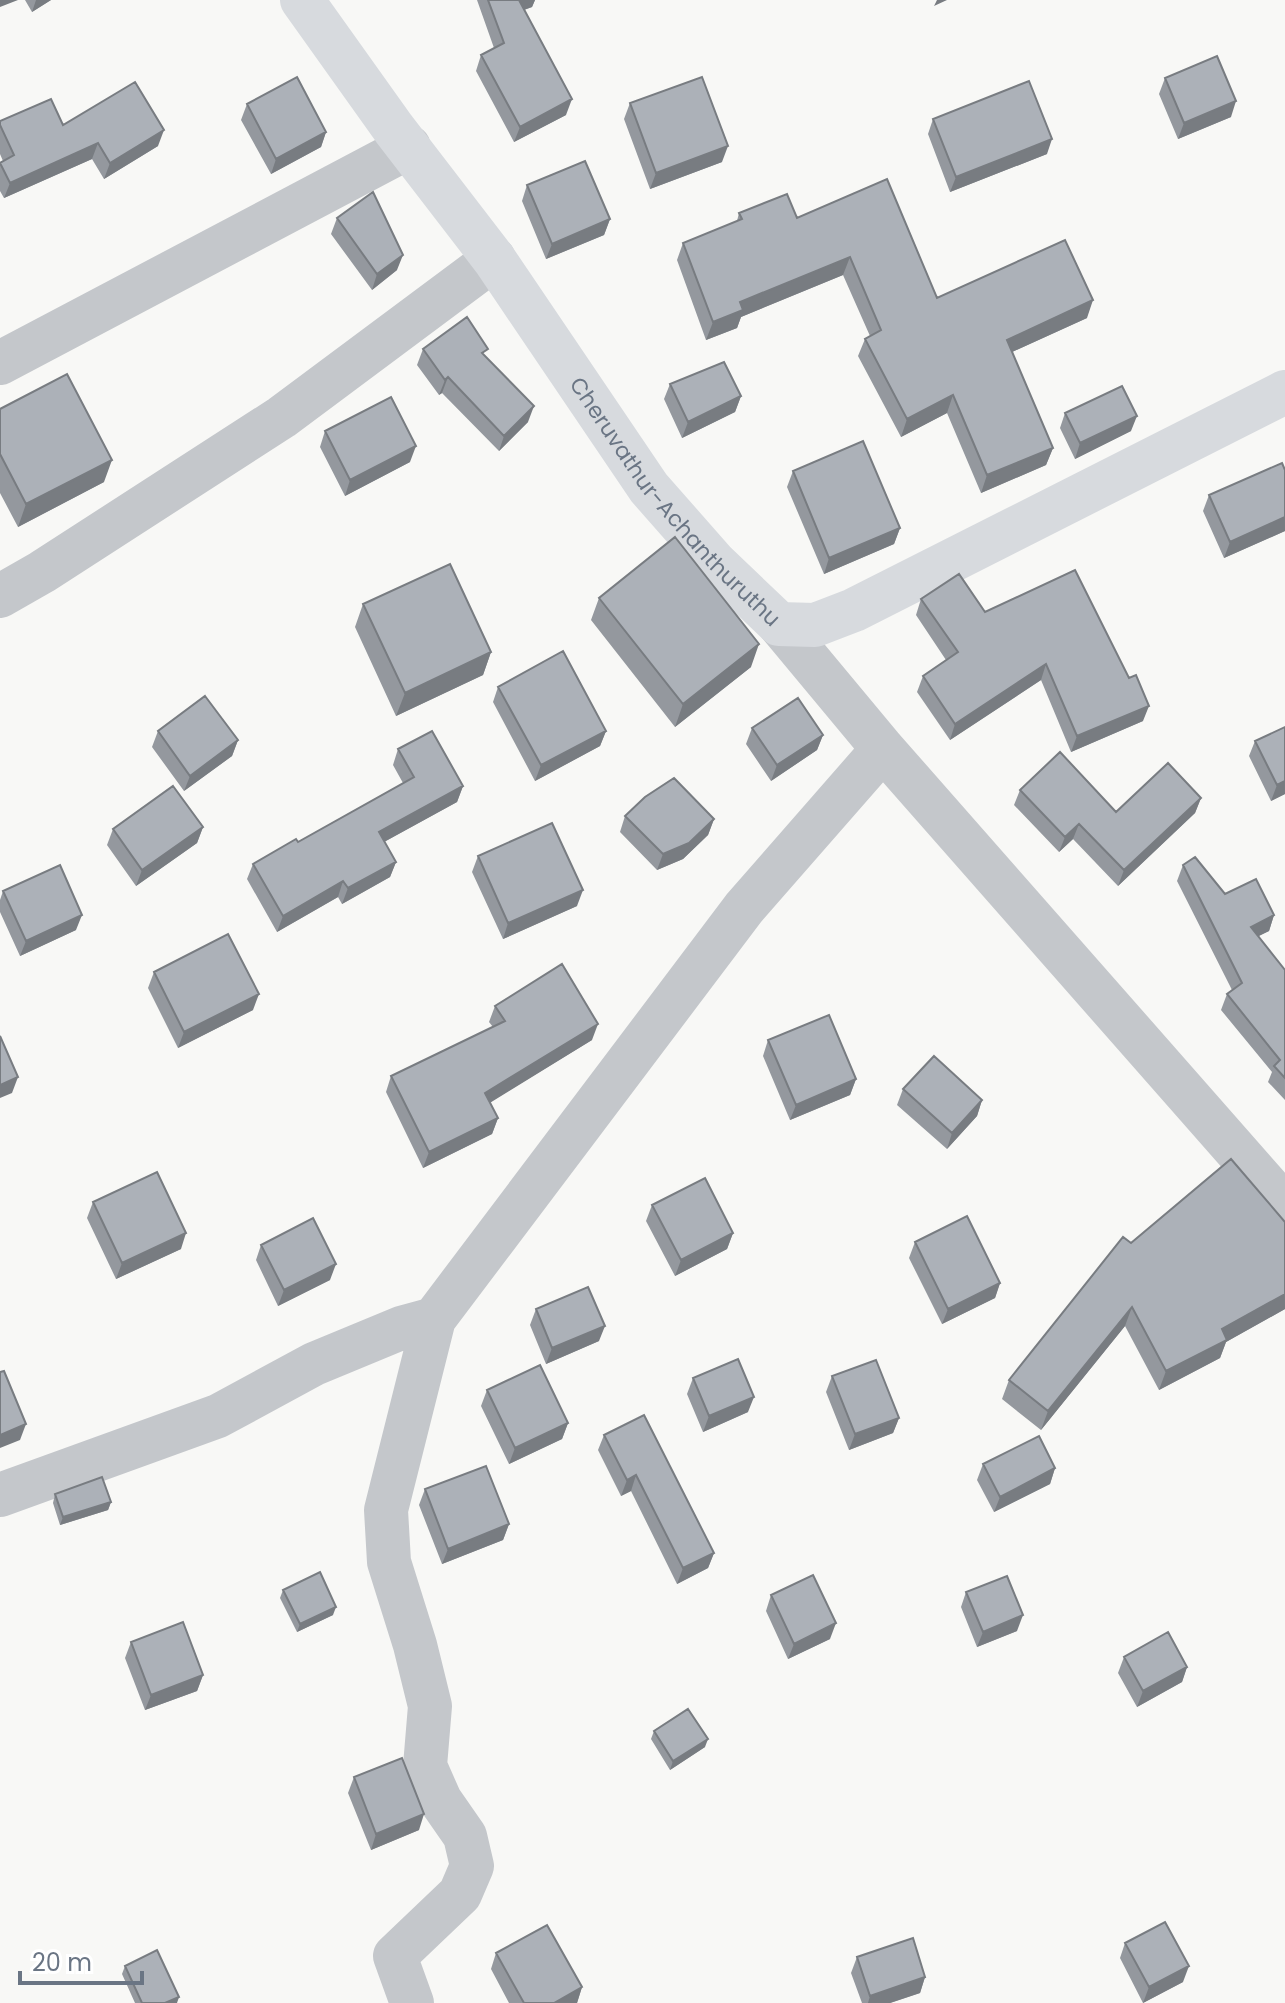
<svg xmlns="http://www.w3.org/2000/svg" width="1285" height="2003" viewBox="0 0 1285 2003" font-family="Poppins,sans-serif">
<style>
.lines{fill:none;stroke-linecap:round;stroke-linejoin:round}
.minor{stroke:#c4c7cb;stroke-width:44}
.major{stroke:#d7dade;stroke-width:44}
.wall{fill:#94989e}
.shaded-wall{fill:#787c81}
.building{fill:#acb1b8;stroke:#787c81;stroke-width:2}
.labels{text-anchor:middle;stroke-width:8;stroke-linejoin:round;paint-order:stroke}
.street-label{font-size:22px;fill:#6a7584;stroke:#fff}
</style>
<rect width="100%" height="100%" fill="#f8f8f6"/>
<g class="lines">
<path class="minor" d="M0,363L409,147
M0,596L42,572L282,417L494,259
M779,624L883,749L1285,1206
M0,1495L218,1416L314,1364L401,1328L434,1319
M412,2003L395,1956L460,1894L472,1866L465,1836L440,1800L425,1766L430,1706L415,1645L389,1562L386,1510L434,1319L744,908L883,749"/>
<path class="major" id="s1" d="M302,0L394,129L494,259L649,488L715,563L779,624L815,625L854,610L1285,392"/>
</g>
<path class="wall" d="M25,0H51L32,12Z
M477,0H535L532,7L524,10L566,115L514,142L476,71L481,55L494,48Z
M1165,78L1231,117L1178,139L1159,94Z
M630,103L722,162L650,189L624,119Z
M247,104L326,132L321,147L271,174L241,120Z
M933,119L1047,154L950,192L928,134Z
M0,121L63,125L158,146L104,179L92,159L4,198L0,191V163L3,161L0,154Z
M527,185L610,219L604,235L546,259L522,201Z
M739,213L797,218L937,298L1087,318L1012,352L1053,448L1046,465L981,493L947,413L901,437L858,356L865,339L870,336L843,275L741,317L737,328L706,340L677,260L683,243L737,221Z
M337,218L397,270L372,290L331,234Z
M423,349L485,357L528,422L499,451L442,393L439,395L417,365Z
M670,384L741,396L735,412L682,438L664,399Z
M0,409L104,482L18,527L0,493Z
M1065,413L1131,431L1075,459L1060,428Z
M325,431L410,462L345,496L320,447Z
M1285,470V531L1224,558L1203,511L1209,495Z
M793,471L900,528L894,544L824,574L787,487Z
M599,598L751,667L675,727L591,620Z
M921,599L985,612L1143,721L1071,752L1041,680L950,740L917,692L923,676L946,660L916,615Z
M363,604L491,652L483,675L396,716L355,627Z
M498,687L606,731L600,746L535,781L493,702Z
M752,728L823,735L817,750L771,781L746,744Z
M158,731L238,740L232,756L184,791L152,747Z
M1255,741L1285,794L1271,801L1249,756Z
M398,749L463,786L457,802L384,842L396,862L390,877L342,904L338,897L277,932L247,879L253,864L298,842L403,783L393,765Z
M1020,790L1116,812L1201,798L1195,813L1118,886L1073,839L1059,852L1014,805Z
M625,816L714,819L708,835L683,859L657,870L620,832Z
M203,827L197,843L136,886L107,845L113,829Z
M478,856L577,906L503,939L472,872Z
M1183,865L1225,894L1274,915L1269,931L1258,936L1285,970V1100L1268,1082L1272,1072L1221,1010L1227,994L1232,990L1177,881Z
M3,891L76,930L20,956L0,912V900Z
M154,972L253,1010L178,1048L148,988Z
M495,1006L592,1040L490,1102L498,1118L492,1134L423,1168L386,1092L391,1076L493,1027L489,1022Z
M768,1040L856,1079L850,1095L790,1120L763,1056Z
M903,1089L982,1100L977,1116L947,1149L897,1105Z
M93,1202L181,1249L116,1279L87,1218Z
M652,1205L733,1233L727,1249L675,1276L646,1221Z
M1285,1222V1309L1226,1342L1220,1358L1159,1390L1125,1326L1041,1430L1002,1399L1009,1380L1131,1243Z
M915,1242L1000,1283L995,1298L942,1324L909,1258Z
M261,1245L330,1280L278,1306L256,1260Z
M536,1309L599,1341L546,1364L530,1325Z
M832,1376L899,1418L893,1433L849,1450L826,1392Z
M693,1378L748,1412L703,1432L687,1394Z
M487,1390L568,1423L562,1439L509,1464L481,1406Z
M604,1435L714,1553L708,1568L677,1584L631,1491L621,1496L598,1450Z
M983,1464L1055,1468L1050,1484L994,1512L977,1480Z
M425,1489L509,1524L503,1540L442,1564L419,1505Z
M55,1494L111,1502L108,1510L60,1525L53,1503Z
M283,1590L333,1615L297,1632L280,1598Z
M966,1592L1017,1631L977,1647L961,1607Z
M771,1595L830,1639L788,1659L766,1611Z
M131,1642L203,1675L197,1691L145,1710L125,1658Z
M1124,1657L1187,1667L1182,1682L1137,1707L1118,1673Z
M654,1731L705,1747L670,1770L651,1739Z
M354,1777L419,1830L371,1850L348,1793Z
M1125,1943L1183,1982L1143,2003L1120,1958Z
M496,1953L582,1987L577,2003H509L491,1969Z
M857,1957L925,1977L920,1993L890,2003H862L851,1973Z
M125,1966L177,2003H135L122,1974Z"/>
<path class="shaded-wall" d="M0,0H18L0,7Z
M36,0H51L32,12Z
M517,0H535L532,7L512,14Z
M937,0H947L934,6Z
M572,99L566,115L514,142L520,127Z
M1236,101L1231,117L1178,139L1184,123Z
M164,130L158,146L104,179L110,163Z
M326,132L321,147L271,174L276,159Z
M1052,139L1047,154L950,192L956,177Z
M98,143L92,159L4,198L10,183Z
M728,146L722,162L650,189L656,173Z
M610,219L604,235L546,259L552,244Z
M403,255L397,270L372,290L377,274Z
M850,257L843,275L741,317L737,328L706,340L713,322L740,302Z
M1093,300L1087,318L1001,357L1007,340Z
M448,377L442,393L439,395L445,380Z
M953,395L947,413L901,437L907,419Z
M741,396L735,412L682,438L688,422Z
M534,406L528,422L499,451L504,436Z
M1137,416L1131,431L1075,459L1080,443Z
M416,446L410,462L345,496L350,480Z
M1053,448L1046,465L981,493L987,475Z
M112,460L104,482L18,527L26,504Z
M1285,517V531L1224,558L1230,542Z
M900,528L894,544L824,574L829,558Z
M759,644L751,667L675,727L683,704Z
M491,652L483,675L396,716L405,693Z
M1046,664L1041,680L950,740L955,724Z
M1149,706L1143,721L1071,752L1077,736Z
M606,731L600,746L535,781L541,765Z
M823,735L817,750L771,781L777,765Z
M238,740L232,756L184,791L190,776Z
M1285,781V794L1271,801L1277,785Z
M463,786L457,802L373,848L379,832Z
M1201,798L1195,813L1118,886L1124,870Z
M714,819L708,835L683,859L657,870L663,854Z
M1079,824L1073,839L1059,852L1065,837Z
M203,827L197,843L136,886L142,870Z
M396,862L390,877L342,904L348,888Z
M343,881L338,897L277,932L283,916Z
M583,890L577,906L503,939L508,923Z
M82,915L76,930L20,956L26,941Z
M1274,915L1269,931L1245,943L1251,927Z
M259,994L253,1010L178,1048L184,1032Z
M598,1024L592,1040L480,1109L485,1093Z
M18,1077L12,1093L0,1098V1085Z
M856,1079L850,1095L790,1120L796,1105Z
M982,1100L977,1116L947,1149L952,1133Z
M498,1118L492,1134L423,1168L429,1152Z
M186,1233L181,1249L116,1279L122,1263Z
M733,1233L727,1249L675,1276L681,1260Z
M336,1264L330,1280L278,1306L284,1290Z
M1000,1283L995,1298L942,1324L948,1309Z
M1285,1294V1309L1226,1342L1220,1358L1159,1390L1166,1371L1222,1329Z
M1132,1307L1125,1326L1041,1430L1048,1411Z
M605,1326L599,1341L546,1364L552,1348Z
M754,1397L748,1412L703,1432L709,1416Z
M899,1418L893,1433L849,1450L855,1434Z
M568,1423L562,1439L509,1464L515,1448Z
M26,1424L20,1440L0,1448V1435Z
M1055,1468L1050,1484L994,1512L1000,1497Z
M636,1475L631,1491L621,1496L627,1480Z
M111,1502L108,1510L60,1525L63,1517Z
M509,1524L503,1540L442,1564L448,1549Z
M714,1553L708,1568L677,1584L683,1568Z
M336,1607L333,1615L297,1632L300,1624Z
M1023,1615L1017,1631L977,1647L983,1632Z
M836,1623L830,1639L788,1659L794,1644Z
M1187,1667L1182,1682L1137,1707L1143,1691Z
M203,1675L197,1691L145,1710L151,1695Z
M708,1739L705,1747L670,1770L673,1761Z
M424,1814L419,1830L371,1850L376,1834Z
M1189,1966L1183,1982L1143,2003L1149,1987Z
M925,1977L920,1993L890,2003H868L870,1996Z
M582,1987L577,2003H554Z
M179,1997L177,2003H165Z"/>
<path class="building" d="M488,0H519L572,99L520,127L481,55L504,43Z
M1217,56L1236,101L1184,123L1165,78Z
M297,77L326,132L276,159L247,104Z
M702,77L728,146L656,173L630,103Z
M1029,81L1052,139L956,177L933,119Z
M135,82L164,130L110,163L98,143L10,183L0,163L14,155L0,125V121L51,99L63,125Z
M585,161L610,219L552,244L527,185Z
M887,179L937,298L1065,240L1093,300L1007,340L1053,448L987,475L953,395L907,419L865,339L881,330L850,257L740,302L743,310L713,322L683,243L742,219L739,213L787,194L797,218Z
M373,192L403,255L377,274L337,218Z
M467,317L488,349L482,353L534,406L504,436L448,377L445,380L423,349Z
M724,362L741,396L688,422L670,384Z
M67,374L112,460L26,504L0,454V409Z
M1122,386L1137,416L1080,443L1065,413Z
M391,397L416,446L350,480L325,431Z
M863,441L900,528L829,558L793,471Z
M1282,463L1285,470V517L1230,542L1209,495Z
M675,537L759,644L683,704L599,598Z
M450,564L491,652L405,693L363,604Z
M1075,570L1129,678L1136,675L1149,706L1077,736L1046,664L955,724L923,676L958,652L921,599L959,574L985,612Z
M563,651L606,731L541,765L498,687Z
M205,696L238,740L190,776L158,731Z
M798,698L823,735L777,765L752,728Z
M1285,727V781L1277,785L1255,741Z
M432,731L463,786L379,832L396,862L348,888L343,881L283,916L253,864L296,839L298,842L414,777L398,749Z
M1060,752L1116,812L1168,763L1201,798L1124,870L1079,824L1065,837L1020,790Z
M674,778L714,819L689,843L663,854L625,816L645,797Z
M173,786L203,827L142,870L113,829Z
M552,823L583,890L508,923L478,856Z
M1195,857L1225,894L1256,879L1274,915L1251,927L1285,970V1078L1274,1066L1280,1060L1227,994L1242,983L1183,865Z
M60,865L82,915L26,941L3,891Z
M228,934L259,994L184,1032L154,972Z
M562,964L598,1024L485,1093L498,1118L429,1152L391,1076L505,1021L495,1006Z
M829,1015L856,1079L796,1105L768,1040Z
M0,1036L18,1077L0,1085Z
M934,1056L982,1100L952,1133L903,1089Z
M1231,1159L1285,1222V1294L1222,1329L1227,1340L1166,1371L1132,1307L1048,1411L1009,1380L1123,1237L1131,1243Z
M157,1172L186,1233L122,1263L93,1202Z
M705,1178L733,1233L681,1260L652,1205Z
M967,1216L1000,1283L948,1309L915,1242Z
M313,1218L336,1264L284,1290L261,1245Z
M588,1287L605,1326L552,1348L536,1309Z
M738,1359L754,1397L709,1416L693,1378Z
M876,1360L899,1418L855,1434L832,1376Z
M540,1365L568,1423L515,1448L487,1390Z
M4,1371L26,1424L0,1435V1372Z
M644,1415L714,1553L683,1568L636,1475L627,1480L604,1435Z
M1039,1436L1055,1468L1000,1497L983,1464Z
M486,1466L509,1524L448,1549L425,1489Z
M102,1477L111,1502L63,1517L55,1494Z
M320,1572L336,1607L300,1624L283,1590Z
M813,1575L836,1623L794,1644L771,1595Z
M1007,1576L1023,1615L983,1632L966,1592Z
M183,1622L203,1675L151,1695L131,1642Z
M1168,1632L1187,1667L1143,1691L1124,1657Z
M688,1709L708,1739L673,1761L654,1731Z
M402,1758L424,1814L376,1834L354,1777Z
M1165,1922L1189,1966L1149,1987L1125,1943Z
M547,1925L582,1987L554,2003H524L496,1953Z
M913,1938L925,1977L870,1996L857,1957Z
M157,1950L179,1997L165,2003H142L125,1966Z"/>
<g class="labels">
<g class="street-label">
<text dy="8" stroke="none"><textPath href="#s1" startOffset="626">Cheruvathur-Achanthuruthu</textPath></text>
</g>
</g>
<path d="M20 1971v12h122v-12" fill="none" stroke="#6a7584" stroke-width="4"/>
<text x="32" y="1971" font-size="24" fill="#6a7584" stroke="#ffffff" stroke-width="6" paint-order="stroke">20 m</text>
</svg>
